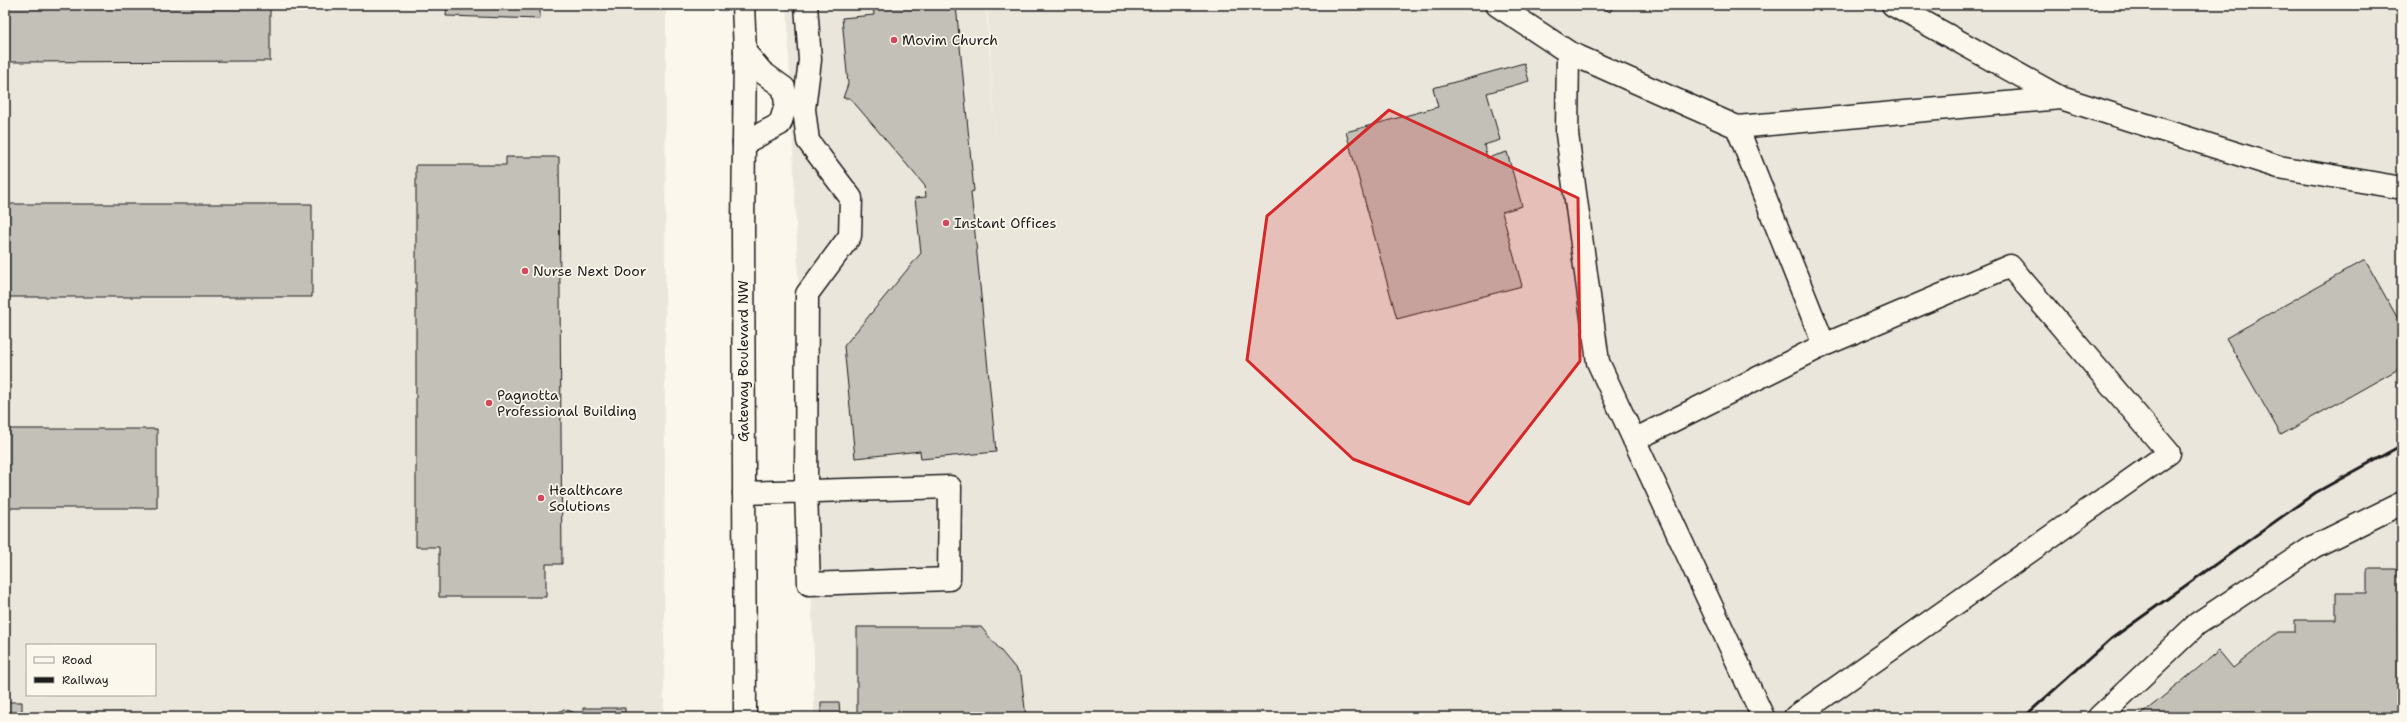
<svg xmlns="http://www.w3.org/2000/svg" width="2407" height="722" viewBox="0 0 2407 722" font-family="'Shantell Sans',sans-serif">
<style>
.built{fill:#eae6dc;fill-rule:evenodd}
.building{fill:#c3c0b8;stroke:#1c1c1c}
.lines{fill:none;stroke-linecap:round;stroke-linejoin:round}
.minor-casing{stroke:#1c1c1c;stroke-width:25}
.major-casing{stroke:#1c1c1c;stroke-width:25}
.minor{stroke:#fbf7ec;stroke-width:22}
.major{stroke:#fbf7ec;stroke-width:22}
.rail{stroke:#1c1c1c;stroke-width:3}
.marked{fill:#d62828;fill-opacity:0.2;stroke:#d62828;stroke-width:3;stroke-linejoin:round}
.poi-dot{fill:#d1495b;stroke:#fbf7ec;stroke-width:1.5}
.labels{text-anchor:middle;stroke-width:3.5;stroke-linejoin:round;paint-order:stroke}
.poi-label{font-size:14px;fill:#1c1c1c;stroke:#fbf7ec;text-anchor:start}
.street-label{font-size:14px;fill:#1c1c1c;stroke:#fbf7ec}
</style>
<rect width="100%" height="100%" fill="#fbf7ec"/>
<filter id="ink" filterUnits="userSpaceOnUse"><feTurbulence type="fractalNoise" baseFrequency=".025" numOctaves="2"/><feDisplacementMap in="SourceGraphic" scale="8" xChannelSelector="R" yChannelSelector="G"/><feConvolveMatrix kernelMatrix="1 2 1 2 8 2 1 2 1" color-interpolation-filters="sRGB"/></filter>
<g filter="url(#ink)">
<path class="built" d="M5,5H666L664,717H5ZM27,645H155V695H27Z
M787,5H986L996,150L987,5H2402V717H814V657Z"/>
<path class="building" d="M5,5H270V61L5,62Z
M447,5H540V19L446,16Z
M873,5H956L974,191L971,192L996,452L921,459L920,451L855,458L844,346L921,253L915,198L926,197L925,186L850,98H843L848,84L842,18L874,15Z
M1598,5H1615L1610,12Z
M1524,63L1529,81L1487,93L1500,140L1484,145L1487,158L1507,152L1522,206L1502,212L1522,286L1397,319L1346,132L1438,107L1433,88Z
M506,157H559L562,564H546V597H439V547H416V165H506Z
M5,204H312V297H5Z
M2365,260L2402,326V367L2281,435L2226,338Z
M5,429H157V508H5Z
M2399,548H2402V717H2138L2219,651L2233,668L2279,632H2295V620H2336V593H2367V569H2399Z
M857,627H981L1021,675L1026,717H821V702H839L840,714H857Z
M5,702H22V717H5Z
M583,708H625V717H583Z
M564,709L573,712L576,717H555L557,713Z"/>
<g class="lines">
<g class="minor-casing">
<path id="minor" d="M1497,5L1568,52L1567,134L1598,362L1763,717
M1893,5L2061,98L2279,167L2402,188
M1568,52L1737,127L1824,345
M1737,127L2061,98
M744,143L780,124L786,105L784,88L762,72L745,52
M1634,440L1824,345L2010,266L2169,453L1795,717
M744,493L950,487L949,579L809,584L806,490L807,294L850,236L851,198L808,141L804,109L810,60L806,5
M2099,717L2197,624L2313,547L2402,503"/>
</g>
<g class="major-casing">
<path id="major" d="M743,5L745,52L743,229L745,717"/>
</g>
<use href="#minor" class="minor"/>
<use href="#major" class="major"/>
<path class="rail" d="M2024,717L2111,639L2315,493L2402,445"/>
</g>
</g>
<path class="marked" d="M1389,110L1578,198L1580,361L1469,504L1353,459L1247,360L1267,216Z"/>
<g class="poi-dot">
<circle cx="894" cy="40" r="4"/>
<circle cx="946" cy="223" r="4"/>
<circle cx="525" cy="271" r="4"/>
<circle cx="489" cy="403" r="4"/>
<circle cx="541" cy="498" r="4"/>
</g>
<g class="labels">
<g class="poi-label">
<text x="902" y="45">Movim Church</text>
<text x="954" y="228">Instant Offices</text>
<text x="533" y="276">Nurse Next Door</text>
<text x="497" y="400">Pagnotta<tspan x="497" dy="16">Professional Building</tspan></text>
<text x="549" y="495">Healthcare<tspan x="549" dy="16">Solutions</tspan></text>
</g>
<g class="street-label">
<text transform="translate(743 361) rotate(-90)" y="5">Gateway Boulevard NW</text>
</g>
</g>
<rect width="2407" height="722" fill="none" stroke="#fbf7ec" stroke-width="20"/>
<rect x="10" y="10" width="2387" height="702" fill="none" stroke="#1c1c1c" stroke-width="1.5" filter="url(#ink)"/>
<rect x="26" y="644" width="130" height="52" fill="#fbf7ec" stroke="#a29f99"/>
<rect x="34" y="657" width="20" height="6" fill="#fbf7ec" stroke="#a29f99"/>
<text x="62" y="664" font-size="12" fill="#1c1c1c">Road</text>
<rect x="34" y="677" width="20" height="6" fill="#1c1c1c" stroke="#a29f99"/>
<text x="62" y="684" font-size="12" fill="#1c1c1c">Railway</text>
</svg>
